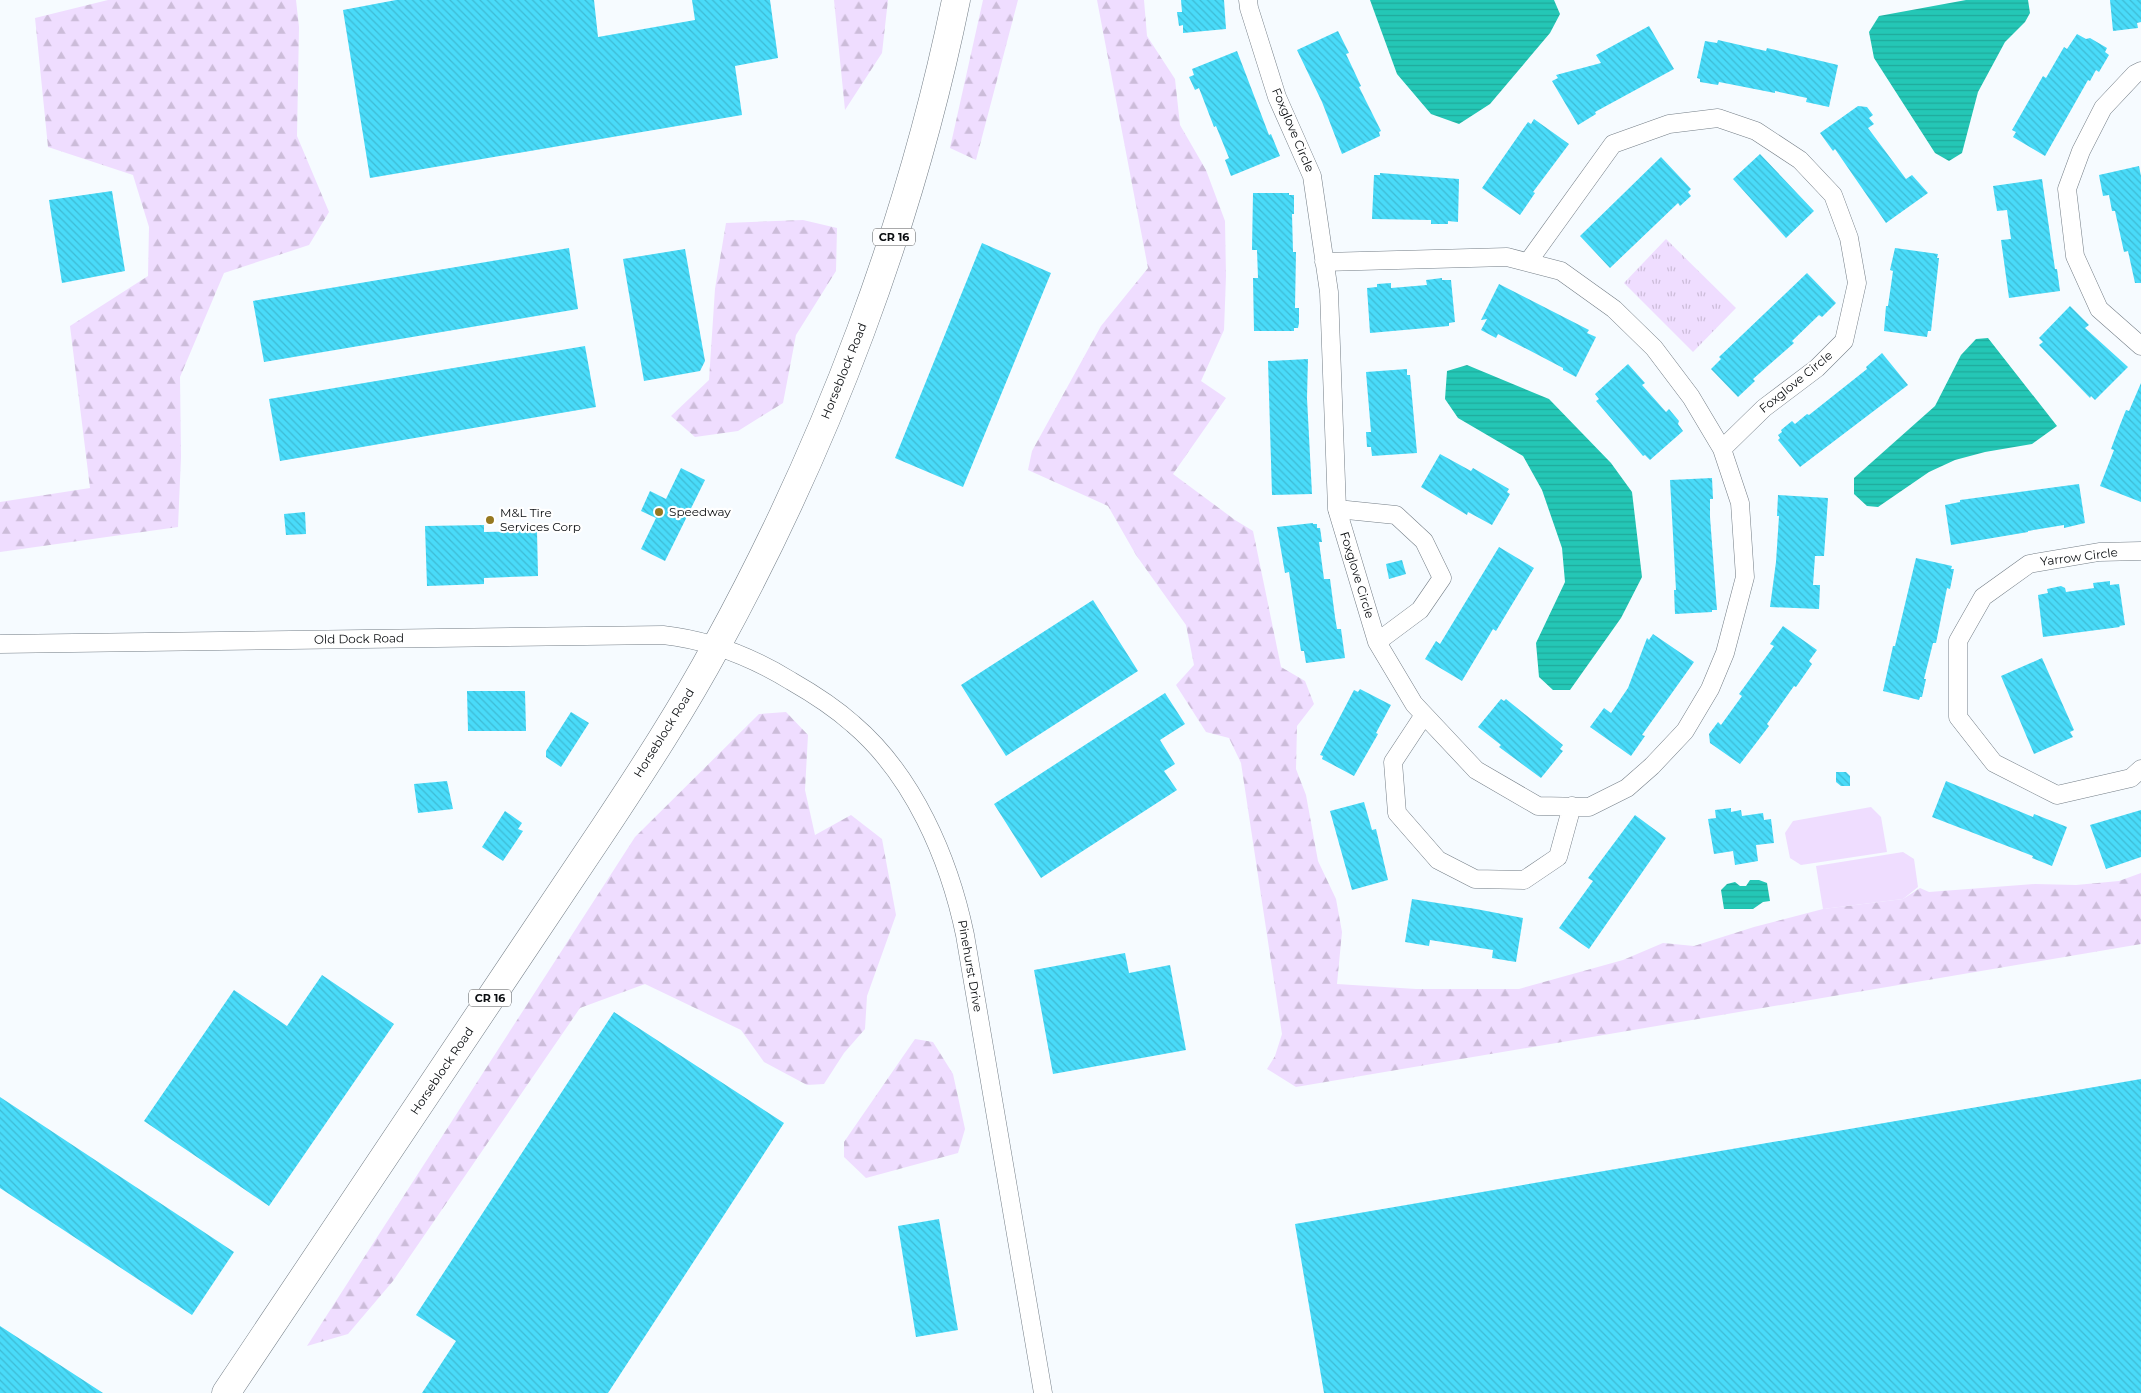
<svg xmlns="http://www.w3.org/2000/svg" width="2141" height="1393" viewBox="0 0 2141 1393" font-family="Montserrat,sans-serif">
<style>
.grass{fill:url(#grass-tufts)}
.forest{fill:url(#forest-firs)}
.pitch{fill:#efddff}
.water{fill:url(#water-rules)}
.building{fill:url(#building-back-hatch)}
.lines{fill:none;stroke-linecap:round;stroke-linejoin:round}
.street-casing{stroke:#747e87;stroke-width:19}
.primary-casing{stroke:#747e87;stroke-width:29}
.street{stroke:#fff;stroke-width:18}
.primary{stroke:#fff;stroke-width:28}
.poi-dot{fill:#967820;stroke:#fff;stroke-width:2}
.labels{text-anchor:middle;stroke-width:4.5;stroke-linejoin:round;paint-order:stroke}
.shield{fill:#fff;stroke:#535557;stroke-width:1}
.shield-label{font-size:11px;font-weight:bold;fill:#090c0f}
.street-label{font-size:12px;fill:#090c0f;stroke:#fff}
.poi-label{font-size:12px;fill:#090c0f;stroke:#fff;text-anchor:start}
</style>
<defs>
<pattern id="grass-tufts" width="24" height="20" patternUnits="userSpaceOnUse" patternTransform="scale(1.25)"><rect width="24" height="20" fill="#efddff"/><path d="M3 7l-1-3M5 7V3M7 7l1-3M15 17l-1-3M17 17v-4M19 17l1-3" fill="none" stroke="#ccbcd9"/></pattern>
<pattern id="forest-firs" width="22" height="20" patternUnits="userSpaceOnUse" patternTransform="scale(1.25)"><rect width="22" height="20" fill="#efddff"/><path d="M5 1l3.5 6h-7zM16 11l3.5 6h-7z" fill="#ccbcd9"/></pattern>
<pattern id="water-rules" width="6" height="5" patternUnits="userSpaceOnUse" patternTransform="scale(1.25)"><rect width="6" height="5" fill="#24c7b6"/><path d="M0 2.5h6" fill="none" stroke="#1faa9b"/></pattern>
<pattern id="building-back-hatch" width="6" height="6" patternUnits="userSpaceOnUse" patternTransform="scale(1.25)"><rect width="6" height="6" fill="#49dbf9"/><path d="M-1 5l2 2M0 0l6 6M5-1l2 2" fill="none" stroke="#3ebbd4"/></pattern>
</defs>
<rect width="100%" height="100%" fill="#f6fbff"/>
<path class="grass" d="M1666,239L1736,308L1693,352L1624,283Z"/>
<path class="forest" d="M108,0H296L299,27L297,136L329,212L309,245L224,273L180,377L181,457L178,527L0,552V502L90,488L70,326L148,276L149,227L133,175L48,147L35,18Z
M834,0H888L882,53L845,110Z
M983,0H1018L976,160L950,148Z
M1097,0H1144L1147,36L1175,79L1180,125L1206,170L1225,221L1226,276L1224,330L1201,381L1226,398L1173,474L1235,520L1253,531L1281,667L1305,681L1314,704L1297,726L1296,769L1306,795L1318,861L1336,899L1342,932L1337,984L1416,989H1519L1623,960L1663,943L1694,946L1754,927L1823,909L1903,899L1920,888L1929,892L2035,884L2076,885L2119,881L2141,873V944L1296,1087L1267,1069L1275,1056L1282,1034L1241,763L1229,738L1206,732L1176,685L1194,665L1186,625L1136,555L1108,506L1028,470L1032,451L1101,326L1148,268Z
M803,220L837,228L836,271L796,335L783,403L738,431L695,437L671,416L709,380L715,289L726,223Z
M786,712L808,735L805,790L815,835L851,815L882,839L896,915L867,996L865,1029L844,1053L824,1084L807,1085L764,1062L741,1030L645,984L580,1008L393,1281L348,1334L307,1346L635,837L759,714Z
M915,1039L933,1042L953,1074L965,1129L958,1153L866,1178L844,1157V1142Z"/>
<path class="pitch" d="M1871,807L1881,817L1887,852L1801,865L1790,858L1785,833L1793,821Z
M1903,852L1914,859L1918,887L1903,899L1823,909L1816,866Z"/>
<path class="water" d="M1370,0H1554L1560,14L1550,33L1490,104L1459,124L1431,114L1397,74Z
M1966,0H2028L2030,13L2025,22L2005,42L1978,92L1962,153L1949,161L1935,153L1874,58L1869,32L1879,16Z
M1988,338L2057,426L2032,444L1985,452L1955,460L1929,472L1878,507L1867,506L1854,494V478L1935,406L1961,355L1976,339Z
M1467,365L1549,399L1611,463L1632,492L1642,577L1621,618L1570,690H1553L1539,677L1536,643L1565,582L1562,548L1542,490L1523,456L1458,418L1445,399L1447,371Z
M1750,880H1759L1767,883L1770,901L1763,902L1753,909H1724L1721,890L1727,884L1735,882L1740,886H1746Z"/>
<path class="building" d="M396,0H594L598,37L695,20L692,0H770L778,58L735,66L742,115L370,178L343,10Z
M1181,0H1224L1226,29L1183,33V25L1179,26L1177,12H1182Z
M2110,0H2141V22L2137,23L2138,28L2113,31Z
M1649,26L1674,69L1595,112L1596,114L1578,125L1552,81L1558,78L1556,75L1601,63L1596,55Z
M1338,31L1349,53L1346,54L1361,86L1359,87L1381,131L1379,132L1380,136L1342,154L1322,102L1297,50Z
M2077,34L2086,39L2090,38L2107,48L2105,52L2109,55L2099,72L2096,70L2090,81L2088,80L2045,156L2013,137L2016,132L2012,130L2043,76L2046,78L2064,47L2067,49Z
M1718,40L1766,51L1767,48L1838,65L1829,107L1806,102L1807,98L1775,91V93L1719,82L1718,85L1700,82V79L1697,78L1705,41L1717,43Z
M1237,51L1269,135L1271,134L1280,156L1231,176L1225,160L1229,158L1216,126L1214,127L1199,88L1195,90L1189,77L1194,75L1192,69Z
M1858,106L1867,107L1873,115L1869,118L1874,124L1868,128L1906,179L1912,175L1928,193L1886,223L1835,149L1833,151L1820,133Z
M1534,119L1569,144L1533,192L1535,193L1520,215L1482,188L1528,122L1531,124Z
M1760,154L1814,211L1786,238L1733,179Z
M1661,157L1691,189L1688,192L1691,196L1680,206L1678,203L1610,268L1580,236Z
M2139,166L2141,176V283H2135L2128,251L2124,252L2115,211H2112L2109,195L2103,196L2099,175Z
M1380,173L1459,179L1458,222L1448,221V224H1431V220L1372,219L1374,175H1380Z
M2042,179L2055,269H2057L2060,291L2009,298L2001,240L2011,239L2007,210L1997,211L1993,186Z
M112,191L125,271L62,283L49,200Z
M1253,193H1289V195H1294V214H1292L1293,252H1296L1295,308H1299V323L1298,328H1294V331H1254L1253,278H1258L1257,250H1252Z
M982,243L1051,273L963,487L895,458Z
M569,248L578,309L264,362L253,301Z
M1895,248L1938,254L1937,258H1939L1931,331H1928L1927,337L1884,331L1886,306H1888L1893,271L1890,270Z
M685,249L705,361L700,371L644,381L623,259Z
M1807,273L1836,303L1822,317L1819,315L1792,341L1794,343L1753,379L1755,381L1738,397L1711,369L1721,359L1719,357Z
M1442,278V280H1451L1455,322L1449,323V326L1370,333L1367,288L1377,287V284L1391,283V288L1427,285L1426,280Z
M1499,284L1589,330L1587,333L1596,337L1576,377L1563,370V368L1498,334L1496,338L1481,330L1487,319L1481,320Z
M2070,306L2089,325L2085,328L2128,367L2095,400L2091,396L2090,398L2039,345L2043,342L2039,338Z
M585,346L596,407L280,461L269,399Z
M1882,353L1908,385L1800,467L1778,440L1780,438L1778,435L1782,432L1781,430L1792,421L1795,424L1807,414L1809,415L1867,369L1866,367Z
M1308,359L1307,398L1312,494L1272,495L1268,361Z
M1628,364L1645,383L1642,385L1666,412L1669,409L1679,421L1678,424L1683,431L1650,460L1645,455L1643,456L1596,401L1599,399L1595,394Z
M1407,369V375H1410L1417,453L1372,456L1371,447H1367L1366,432H1371L1366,372Z
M2141,383V502L2100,486L2114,450L2111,449L2120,425L2126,410L2129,411Z
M1440,454L1471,471L1473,468L1509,489L1507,492L1510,494L1492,525L1468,512L1467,515L1421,487Z
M681,468L705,480L665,561L641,549L656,518L641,511L650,491L666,499Z
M1712,478L1713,499H1710V517L1717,610H1712V612L1675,614L1674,590H1676L1670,480Z
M2079,484L2085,523L2064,528V525L2028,531V532L1951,545L1945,505L1960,502V500Z
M1778,495L1828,498L1824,556H1815L1813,585H1820L1819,609L1770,607L1776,562L1779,516H1777Z
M305,512L306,534L286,535L284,514Z
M1313,523V524H1317V528H1320L1322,542H1319L1324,579H1330L1335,617L1337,629H1341L1345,658L1306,663L1304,651H1301L1289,572L1285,573L1277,527Z
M484,525V532L537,531L538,576L484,578V584L427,586L425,526Z
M1499,547L1534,568L1496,631L1493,629L1462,681L1425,659L1436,641L1440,644Z
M1916,558L1952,566L1951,569H1954L1950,589L1947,588L1936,643H1933L1924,679H1926L1922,697H1920L1919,700L1883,691L1893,646H1895Z
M1402,560L1406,574L1389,579L1386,564Z
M2110,581V585L2119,584L2125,625L2119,626L2120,627L2043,637L2038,595L2048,593L2047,589L2061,586L2065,588L2066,592L2094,588L2093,583Z
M1093,600L1138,671L1006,756L961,685Z
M1783,626L1817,650L1809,661L1812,664L1796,687L1794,686L1767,724L1769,726L1740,764L1710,743L1709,734L1718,722L1721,725L1742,696L1739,694L1774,646L1770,644Z
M1653,634L1694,662L1642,735L1645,736L1631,756L1590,727L1604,708L1611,713L1628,688L1647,638L1649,640Z
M2042,658L2074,730L2070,732L2073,737L2034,754L2001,676Z
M1360,689L1391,705L1376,733L1378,734L1354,776L1322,759L1323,756L1320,755L1354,690L1358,692Z
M467,691H525L526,731H468Z
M1165,693L1185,724L1160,740L1175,764L1164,771L1177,790L1041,878L994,804Z
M1501,699L1504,701L1506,699L1563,745L1560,749L1563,751L1541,778L1499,747L1501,745L1478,727Z
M571,712L589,723L561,767L546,757V751Z
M1836,772H1846L1850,776V786H1841L1836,782Z
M447,781L453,809L418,813L414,784Z
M1946,781L2033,817L2034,814L2067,827L2052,866L2032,858L2033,856L1932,817Z
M1364,802L1372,830L1376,829L1388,880L1352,890L1330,811Z
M1731,808V812L1741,810L1742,816L1763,813L1764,820L1771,819L1774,843L1756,845L1758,861L1735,865L1733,851L1714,854L1708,819L1716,818L1715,810Z
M2141,810V857L2106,869L2090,825Z
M505,811L522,823L518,829L523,831L503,861L482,847Z
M1635,815L1666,838L1589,949L1559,928L1593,881L1588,878Z
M1412,899L1476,909L1523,918L1516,962L1492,958L1493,950L1430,940L1429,946L1405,942Z
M1125,953L1129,973L1170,965L1186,1050L1053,1074L1034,970Z
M322,975L394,1024L269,1206L144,1121L234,990L287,1026Z
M614,1012L784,1123L608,1393H422L456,1341L416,1315Z
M2141,1079V1393H1324L1295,1224Z
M0,1097L234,1252L192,1315L0,1188Z
M939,1219L958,1330L916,1337L898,1226Z
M0,1326L103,1393H0Z"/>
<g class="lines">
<g class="street-casing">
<path id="street" d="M1248,0L1249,8L1277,97L1312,176L1329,292L1337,509L1377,642L1414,704L1476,770L1538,806L1589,807L1627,788L1652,766L1685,731L1710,689L1725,653L1745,577L1740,503L1722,449L1691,397L1654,348L1614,309L1561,271L1507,257L1324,262
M2141,71L2135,74L2103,108L2081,151L2067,189L2075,256L2099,309L2141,346
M1528,262L1613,144L1669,124L1718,118L1756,131L1800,160L1833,195L1849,238L1857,283L1844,341L1817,368L1764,408L1722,449
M1337,509L1396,515L1424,541L1442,578L1420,610L1377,642
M2141,551L2099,552L2029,564L1983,597L1958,641V717L1994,763L2057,795L2131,778L2141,769
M0,644L663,635C708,640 752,657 791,681C812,693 834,707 853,724C913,775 949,858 965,935L1043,1393
M1424,715L1393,762L1397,813L1438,860L1475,879L1524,880L1558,857L1572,806"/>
</g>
<g class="primary-casing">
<path id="primary" d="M226,1393L605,827C644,768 683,708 717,645C827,444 910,225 956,0"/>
</g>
<use href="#street" class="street"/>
<use href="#primary" class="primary"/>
</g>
<g class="poi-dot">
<circle cx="659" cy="512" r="5"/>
<circle cx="490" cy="520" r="5"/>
</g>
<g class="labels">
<g class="shield">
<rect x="873" y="228.5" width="42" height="17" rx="4"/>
<rect x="469" y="989.5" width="42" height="17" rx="4"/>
</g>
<g class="shield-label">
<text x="894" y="241">CR 16</text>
<text x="490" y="1002">CR 16</text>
</g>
<g class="street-label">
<text transform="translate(1293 130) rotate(67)" y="4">Foxglove Circle</text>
<text transform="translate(844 371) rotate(-68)" y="4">Horseblock Road</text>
<text transform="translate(1796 382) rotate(-39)" y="4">Foxglove Circle</text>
<text transform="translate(2079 557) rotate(-7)" y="4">Yarrow Circle</text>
<text transform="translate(1357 575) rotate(73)" y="4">Foxglove Circle</text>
<text transform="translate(359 639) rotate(-1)" y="4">Old Dock Road</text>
<text transform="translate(664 733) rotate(-58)" y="4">Horseblock Road</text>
<text transform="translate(970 966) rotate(80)" y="4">Pinehurst Drive</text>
<text transform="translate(442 1071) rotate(-56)" y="4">Horseblock Road</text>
</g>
<g class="poi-label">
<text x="669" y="516">Speedway</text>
<text x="500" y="517">M&amp;L Tire<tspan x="500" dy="14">Services Corp</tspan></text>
</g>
</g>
</svg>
